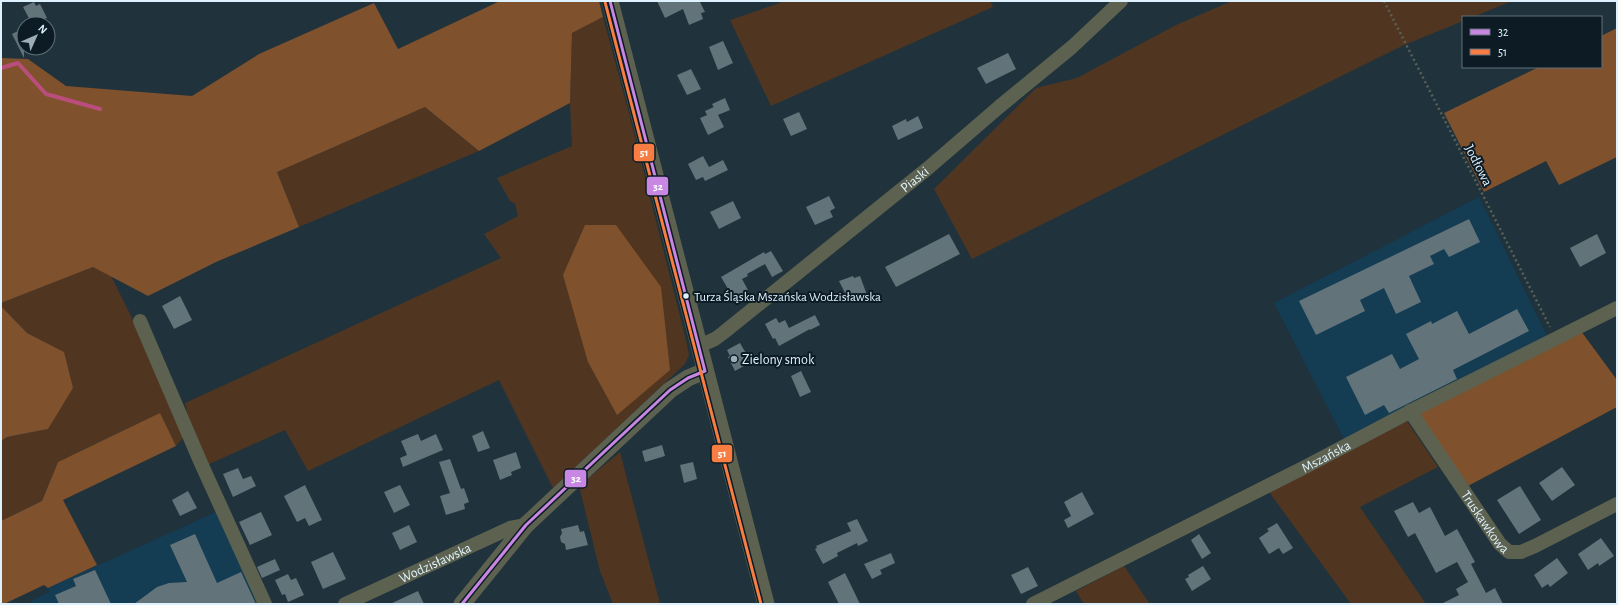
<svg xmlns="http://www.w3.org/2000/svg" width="1618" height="605" viewBox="0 0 1618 605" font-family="'Alegreya Sans',sans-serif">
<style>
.built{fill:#143c53}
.green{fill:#503621}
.forest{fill:#7f512c}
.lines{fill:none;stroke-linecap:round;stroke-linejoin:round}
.stream{stroke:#b94e7d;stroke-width:4}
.building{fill:#62737a}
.path{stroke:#596157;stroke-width:2.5;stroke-dasharray:2 3;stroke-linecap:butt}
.minor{stroke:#5c624f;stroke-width:14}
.tertiary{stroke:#5c624f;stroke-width:17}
.bus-1-casing{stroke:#0d1b24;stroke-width:6}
.bus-2-casing{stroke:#0d1b24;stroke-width:6}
.bus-1{stroke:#c787e3;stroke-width:3}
.bus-2{stroke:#f77d43;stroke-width:3}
.bus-dot{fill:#def1fe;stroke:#0d1b24;stroke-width:1.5}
.poi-dot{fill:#9caeba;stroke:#0d1b24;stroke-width:1.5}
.labels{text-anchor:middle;stroke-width:4;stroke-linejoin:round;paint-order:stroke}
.bus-label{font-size:13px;fill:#def1fe;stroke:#0d1b24;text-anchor:start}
.street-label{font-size:14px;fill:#def1fe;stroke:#0d1b24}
.poi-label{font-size:14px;fill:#def1fe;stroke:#0d1b24;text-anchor:start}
.line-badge{stroke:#0d1b24;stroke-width:1.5}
.badge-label{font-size:11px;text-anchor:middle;font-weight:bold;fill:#fff}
</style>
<rect width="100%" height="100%" fill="#20323c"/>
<path class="built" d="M1479,197L1550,342L1347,445L1274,303Z
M216,512L259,604H32L31,601L49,592L48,588Z"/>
<path class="green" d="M780,1H990L993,7L771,106L730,20L780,3Z
M1232,1H1512L1473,17H1463V21L1402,46L972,259L934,189L1036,88L1077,78L1176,25Z
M603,17L631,121L686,340L689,355L685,364L553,488L499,380L308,471L285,430L207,465L191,430L185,403L501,258L484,234L518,216L515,204L510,201L497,178L572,146L570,103L572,33Z
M425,107L479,151L299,227L277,172Z
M93,267L111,276L133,320L184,437L176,446L160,414L58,462L42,501L1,521V441L7,437L48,429L64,352L27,333L1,306V303Z
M1407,421L1438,467L1360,507L1426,604H1351L1269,492Z
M620,452L660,604H613L600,571L579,486Z
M1124,566L1150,604H1084L1076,591Z"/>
<path class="forest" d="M500,1H599L603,17L572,33L570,103L479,151L425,107L277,172L299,227L216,262L148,296L93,267L1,303V58L28,59L66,86L192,96L259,54L374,3L398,49Z
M1617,28V157L1559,185L1546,161L1484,192L1444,113L1539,67H1601V36Z
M585,225H616L661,287L670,370L617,415L588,362L563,275Z
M1,306L27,333L64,352L73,388L48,429L7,437L1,441Z
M1581,331L1617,380V407L1466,487L1416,414Z
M160,413L176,446L63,500L97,565L48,588L44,585L4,604H1V521L42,501L58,462Z"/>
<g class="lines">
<path class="stream" d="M1,68L18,63L46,94L100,109"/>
</g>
<path class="building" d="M657,1H702L700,2L705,12L701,13L703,19L689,25L683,9L665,18Z
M34,2L36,6L40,4L47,18L32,24L23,7Z
M24,28V58L12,34Z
M723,41L733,63L718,70L709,47Z
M1008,53L1016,69L986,84L977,68Z
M691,69L701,89L687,95L677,75Z
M725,98L730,110L718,115L712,104Z
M714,107L724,127L708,135L700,118L707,115L705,111Z
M799,112L807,129L791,136L783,119Z
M918,116L923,128L898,140L892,126L906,119L907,122Z
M703,156L709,167L723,160L728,170L705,181L703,177L696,180L688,164Z
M829,196L835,208L830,211L833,217L815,225L806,207Z
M733,201L741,218L719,229L710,212Z
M1469,219L1480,242L1449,257L1444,249L1430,256L1434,264L1409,276L1421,302L1396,314L1384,288L1360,300L1365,311L1316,335L1299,301Z
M949,234L960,254L896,287L885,267Z
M1597,234L1606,253L1580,267L1570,248Z
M771,251L783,271L772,277L765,264L747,274L748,276L742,279L748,290L734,299L721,277L764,252L765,254Z
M853,276L854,278L860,276L867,295L849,301L839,281Z
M180,296L192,320L174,329L162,306Z
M1517,309L1529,331L1453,370L1457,379L1389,413L1384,405L1365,415L1346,377L1392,354L1400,369L1419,359L1406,334L1431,321L1432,324L1457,311L1469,334Z
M815,315L820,325L810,330V329L779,346L775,338L773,339L765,324L776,318L779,323L785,320L789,328Z
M740,343L751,362L735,371L728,357L730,356L727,350Z
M801,371L811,392L800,397L791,376Z
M483,431L490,448L478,452L472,436Z
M418,434L421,441L436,434L443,450L403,467L400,458L407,455L401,441Z
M662,445L665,456L645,462L642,451Z
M516,452L521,468L511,472L512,475L500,480L493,460Z
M450,459L461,489L464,488L469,502L464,504L465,509L446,515L440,496L450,493L439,462Z
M693,462L697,479L684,483L680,465Z
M1562,467L1575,485L1552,501L1539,483Z
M238,468L243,479L251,476L256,486L233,497L223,474Z
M305,485L322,520L309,526L305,518L297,522L284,496Z
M400,485L410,505L394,513L384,492Z
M1520,486L1541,520L1519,534L1497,500Z
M188,491L197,508L180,516L172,500Z
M1082,492L1094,514L1068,528L1064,520L1071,516L1064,502Z
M1413,502L1419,513L1430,507L1445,536L1457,529L1475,562L1471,564L1486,593L1495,588L1503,604H1441L1459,595L1456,589L1468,582L1457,562L1436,573L1415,533L1408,537L1394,511Z
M261,512L272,535L250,545L239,522Z
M857,519L868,541L858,546L857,543L837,553L838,556L823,564L815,549L817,548L816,546L851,531L847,523Z
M1277,523L1293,548L1283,554L1279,548L1269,554L1259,538L1269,531L1267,529Z
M409,525L417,542L400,550L392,533Z
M578,525L580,532L584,531L588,545L566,550L565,544L561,542L560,537L562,533L561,529Z
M195,534L217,583L241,572L256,604H134L157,587L169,583L187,582L170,545Z
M1199,534L1211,553L1202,559L1191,540Z
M1601,538L1614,556L1599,566L1598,563L1588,570L1578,554Z
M333,552L346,579L323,589L311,562Z
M891,553L895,563L880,570L882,574L872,579L864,564Z
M1557,558L1568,573L1550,587L1548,584L1542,588L1534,575Z
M275,559L280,570L262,578L257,567Z
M1203,566L1211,579L1192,591L1185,579L1189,577L1188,575Z
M1028,567L1038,586L1021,594L1011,575Z
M95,570L111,604H59L55,595L76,586L73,579Z
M845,573L860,604H839L828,582Z
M288,574L291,580L296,578L304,595L288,602L285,594L282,595L275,580Z
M418,591L424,604H390Z"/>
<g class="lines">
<path class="path" d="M1384,1L1550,327"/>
<g class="minor">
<path d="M140,321L200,461L265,604"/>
<path id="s1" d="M699,346L715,339L723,333L927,169L999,107L1072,47L1121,1"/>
<path id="s2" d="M1410,411L1500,544L1509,552H1521L1535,546L1617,504"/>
<path id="s3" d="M345,604L510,528L526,525"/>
<path id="s4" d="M1033,604L1305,467L1415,409L1617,308"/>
</g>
<path class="tertiary" d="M610,1L766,604
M462,604L526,525L670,390L688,378L705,371"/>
<g class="bus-1-casing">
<path id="bus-1" d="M610,1L705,371
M462,604L526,525L670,390L688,378L705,371"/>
</g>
<g class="bus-2-casing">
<path id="bus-2" d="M605,2L761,604"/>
</g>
<use href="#bus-1" class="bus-1"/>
<use href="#bus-2" class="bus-2"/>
</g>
<circle class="bus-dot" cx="686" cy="296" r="3.5"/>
<circle class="poi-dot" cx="734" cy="359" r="4"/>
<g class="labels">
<g class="bus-label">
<text x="694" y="301">Turza Śląska Mszańska Wodzisławska</text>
</g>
<g class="street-label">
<text transform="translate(1479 165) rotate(63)" y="5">Jodłowa</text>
<text dy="5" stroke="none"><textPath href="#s1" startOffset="273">Piaski</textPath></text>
<text dy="5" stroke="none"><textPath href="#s4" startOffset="328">Mszańska</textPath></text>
<text dy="5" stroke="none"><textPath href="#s2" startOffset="134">Truskawkowa</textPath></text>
<text dy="5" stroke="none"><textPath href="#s3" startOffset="99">Wodzisławska</textPath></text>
</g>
<g class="poi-label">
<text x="742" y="364">Zielony smok</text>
</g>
</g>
<g class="line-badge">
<rect x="633" y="143" width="22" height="19" rx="4" fill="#f77d43"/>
<rect x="646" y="176" width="23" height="20" rx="4" fill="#c787e3"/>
<rect x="711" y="444" width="22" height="19" rx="4" fill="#f77d43"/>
<rect x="564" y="469" width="23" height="19" rx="4" fill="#c787e3"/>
</g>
<g class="badge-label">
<text x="644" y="156">51</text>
<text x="658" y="190">32</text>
<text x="722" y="457">51</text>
<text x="576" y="482">32</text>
</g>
<rect width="1618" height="605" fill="none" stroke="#def1fe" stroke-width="4"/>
<rect x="1462" y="16" width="140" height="52" fill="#0d1b24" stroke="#61717b"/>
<rect x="1470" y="29" width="20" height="6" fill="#c787e3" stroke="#61717b"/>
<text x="1498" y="36" font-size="12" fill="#def1fe">32</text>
<rect x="1470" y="49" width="20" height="6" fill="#f77d43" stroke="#61717b"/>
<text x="1498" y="56" font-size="12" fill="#def1fe">51</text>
<g transform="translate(36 36) rotate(45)"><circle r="19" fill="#0d1b24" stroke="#61717b"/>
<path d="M0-3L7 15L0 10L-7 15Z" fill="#9caeba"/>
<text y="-6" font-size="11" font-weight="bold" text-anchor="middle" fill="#def1fe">N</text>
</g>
</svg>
